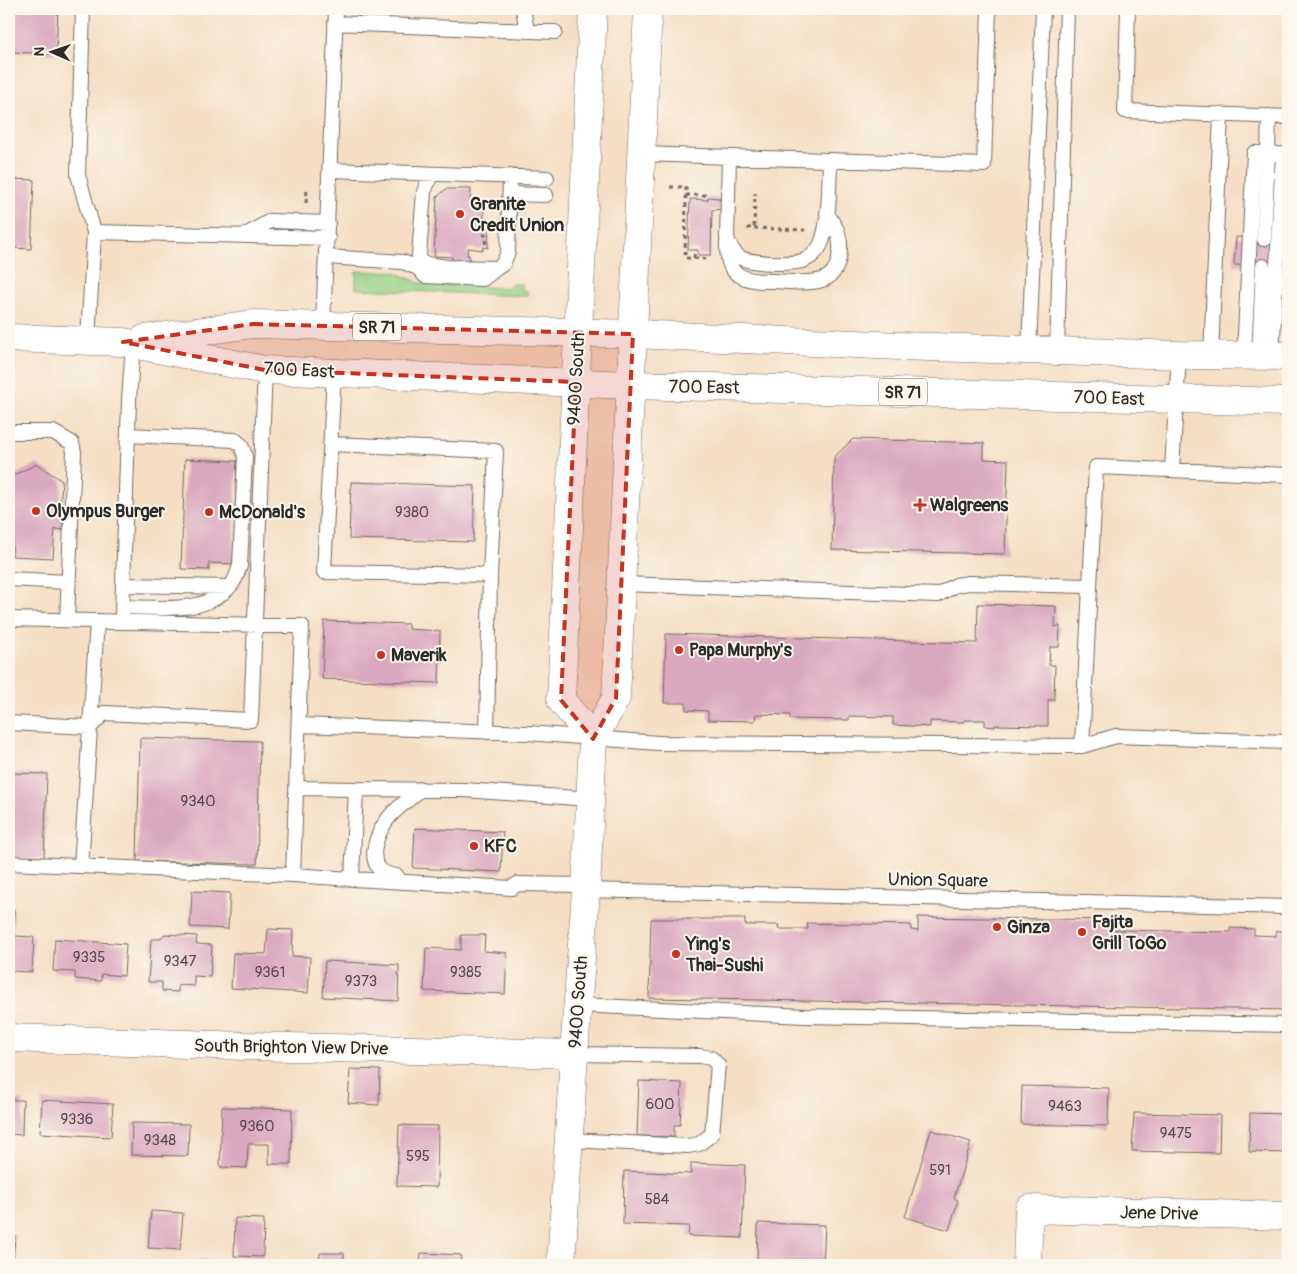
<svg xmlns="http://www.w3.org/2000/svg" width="1297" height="1274" viewBox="0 0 1297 1274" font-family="Pangolin,sans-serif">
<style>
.green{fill:#95cf83;stroke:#607d57}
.building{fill:#daa8bf}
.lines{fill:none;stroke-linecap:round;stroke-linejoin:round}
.lane-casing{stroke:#726a61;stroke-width:16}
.street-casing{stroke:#726a61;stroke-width:29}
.secondary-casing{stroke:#726a61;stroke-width:29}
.primary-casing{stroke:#726a61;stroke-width:29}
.path{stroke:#726a61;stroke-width:3;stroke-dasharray:4 4;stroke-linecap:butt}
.lane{stroke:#fff;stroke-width:14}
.street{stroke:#fff;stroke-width:28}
.secondary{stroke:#fff;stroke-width:28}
.primary{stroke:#fff;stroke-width:28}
.marked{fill:#c8321e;fill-opacity:0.2;stroke:#c8321e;stroke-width:4;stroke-dasharray:10 6;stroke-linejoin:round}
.poi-dot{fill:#c8321e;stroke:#fbf7ec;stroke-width:2}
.labels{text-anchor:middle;stroke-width:4;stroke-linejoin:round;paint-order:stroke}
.number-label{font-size:15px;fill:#574a50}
.shield{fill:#fbf7ec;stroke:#696865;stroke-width:1}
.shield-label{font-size:16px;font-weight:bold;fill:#2b2b2b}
.poi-label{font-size:18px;font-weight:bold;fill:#2b2b2b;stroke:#fbf7ec;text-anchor:start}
.street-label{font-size:18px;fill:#2b2b2b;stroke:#fbf7ec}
</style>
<rect width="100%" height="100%" fill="#fbf7ec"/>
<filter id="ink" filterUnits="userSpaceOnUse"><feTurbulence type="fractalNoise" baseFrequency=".02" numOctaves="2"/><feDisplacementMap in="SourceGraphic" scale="10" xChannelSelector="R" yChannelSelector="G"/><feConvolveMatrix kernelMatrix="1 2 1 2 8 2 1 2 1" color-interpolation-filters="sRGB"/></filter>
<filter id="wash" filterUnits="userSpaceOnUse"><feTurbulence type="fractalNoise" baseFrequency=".0096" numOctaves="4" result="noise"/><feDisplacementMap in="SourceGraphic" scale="20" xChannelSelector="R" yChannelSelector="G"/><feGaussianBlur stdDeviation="1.12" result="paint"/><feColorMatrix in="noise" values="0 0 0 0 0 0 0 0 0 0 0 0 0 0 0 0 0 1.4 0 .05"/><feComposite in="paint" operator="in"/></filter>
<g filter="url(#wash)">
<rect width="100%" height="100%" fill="#f5dec4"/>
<path class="green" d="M356,271L395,272L419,283L505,288L513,284H521L522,289L528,292L526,296L356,289Z"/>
<g id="blocks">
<path class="building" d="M9,9H58L56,54L9,52Z
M9,179L34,180L31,249L9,248Z
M446,189H471L470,201L484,202V227H489L488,248L483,247V250L468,248L467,255H469V258L471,259V274L452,273V257L434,256L437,197Z
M708,197L719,198V200H724V209L712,210L711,255H698V250H688L690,199L708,200Z
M1287,209H1288V287H1283L1284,267L1234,265L1236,237L1285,240Z
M853,439L984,443V459L1008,460L1005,554L832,550L834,457Z
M185,459L237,461L233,564L209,563V570L181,569Z
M37,464L62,481L60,511L56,516H63V530L55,529L53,558L12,556L14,513L10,510V477Z
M351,482L475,486L473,542L349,539Z
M978,604L1056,606L1055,627L1060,626L1059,647H1050L1049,665H1055L1054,700H1048V726L995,725V727L985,726V720H964V722L930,721V727L893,725V717L849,716V720L790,719V715L756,714L755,721L708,720V711L686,710V703H664L666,634L977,643Z
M324,621L408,624V629L440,631L439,683L322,679Z
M140,738L260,741L257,864L137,861Z
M9,773L47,774L44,859L9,858Z
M415,828L503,832L501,872L413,868Z
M192,891L230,893L228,929L190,927Z
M9,909H14L13,936L34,937L32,972L9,971Z
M918,917L1115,920V930L1230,932V928L1254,929V935L1276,936V931H1288V1010L649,998L651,919H745V925H779L778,929H808L807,923L911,925V930L918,931Z
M268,929L293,930L292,956L310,957L308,993L231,988L233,953L266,954Z
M165,934L197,936L196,944L212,945L210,977L194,976V986L178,985V992L162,991V982H148L151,939H160Z
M461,935H485L484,951L507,953L505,994L424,991L426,948L461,950Z
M55,939L126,944L124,976L101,974V981L75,979V972L53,971Z
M325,961L399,965L398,1001L323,997Z
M350,1069L380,1070L379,1105L348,1103Z
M639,1081L682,1083L680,1125H674V1137L637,1136Z
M1022,1086L1109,1088L1108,1126L1021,1124Z
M9,1100H23L22,1135L9,1134Z
M42,1100L113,1104L111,1137L40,1133Z
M222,1107L292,1109L291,1164H269V1144H248L247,1168L220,1167Z
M1134,1113L1220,1115L1219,1153L1132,1151Z
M1250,1113L1288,1114V1153L1249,1152Z
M132,1123L189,1124L188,1156L131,1155Z
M399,1125L438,1126L437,1187L397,1186Z
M931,1130L971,1142L954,1198L958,1200L949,1230L905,1217Z
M691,1163L745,1165L742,1238L688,1236L689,1226L623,1224L624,1171L691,1174Z
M151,1211L183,1213L180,1250L148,1248Z
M235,1218L264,1219L263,1257L234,1256Z
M758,1223L825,1225L823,1265H757Z
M9,1235H15L13,1264H9Z
M320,1253H344V1265H319Z
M421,1253L461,1255L460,1265H420Z
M197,1260L234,1261L233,1265H197Z"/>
</g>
</g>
<g filter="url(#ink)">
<use href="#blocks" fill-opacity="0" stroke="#726a61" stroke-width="1"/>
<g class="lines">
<g class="lane-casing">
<path id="lane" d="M83,9L78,175L94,232L328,238
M523,9L527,31
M1128,9L1125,111L1288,117
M335,23L555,32
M641,154L984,165L989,9
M729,157L727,237C729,244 732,251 738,256C747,264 794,265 805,260C812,257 818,250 821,244C830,222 829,184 830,160
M330,170L547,178
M431,175L424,192L418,268L425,276L483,279L497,268
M510,194L546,195
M244,236L270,221L328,223
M1264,239L1268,153L1278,154
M727,242C727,252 727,266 736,273C748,282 763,281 776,281C791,282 808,284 822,280C841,274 843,246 837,230C834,224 830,219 827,213
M327,257L403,262L418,268L426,264L448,267L497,268L503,264L508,252L510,176
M323,325L336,9
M88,340L94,232
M1029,350L1043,9
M1057,351L1067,9
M1211,356L1221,114
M1244,356L1254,153H1268L1269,116
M1259,356L1263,266
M1272,356L1283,154
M334,372L324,572L490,575L487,732
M9,432H53L72,443L74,452L67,620
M331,444L496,451L490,575
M1172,469L1179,355
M9,579L68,582
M621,584L938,595L956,585L969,583L1090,586
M123,585L228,587
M122,607C158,607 206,616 232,584C236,579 238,571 240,566L245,456L241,445L235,440L128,435
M122,615L129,400L133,344
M9,619L302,626L293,875L9,863
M9,723L90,727L104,713L251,720L265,370
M299,725L528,733L658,743L1082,746L1116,736L1288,742
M1082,746L1096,467L1288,475
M297,788L356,789
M81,866L97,621
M293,875L352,879
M397,876C359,873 376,829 394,812C402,804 412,797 421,789
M586,885L517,884L512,888L352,879L356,789L464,790L590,799
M586,890L1288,907
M578,1005L805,1016L1288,1025
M569,1140L688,1146L699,1144L712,1134L718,1065L711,1058L700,1056L574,1054"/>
</g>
<g class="street-casing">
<path id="street" d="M9,1038L246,1046L574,1054
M1027,1265L1029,1209L1288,1216"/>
</g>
<g class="secondary-casing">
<path id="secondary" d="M593,739L561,700L593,9
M561,1265L574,1054L586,890L593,739L616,698L648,9"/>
</g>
<g class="primary-casing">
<path id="primary" d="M9,338L123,342L265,370L630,385L1288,402
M144,339L253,324L633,334L900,346L1179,355L1288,356"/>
</g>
<path class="path" d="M670,187H686V195H709
M686,195L685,258L709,259
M306,203L307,189
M747,228H754L755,193
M754,228L805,230
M483,235H486L485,247
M694,258L695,250"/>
<use href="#lane" class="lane"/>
<use href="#street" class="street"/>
<use href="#secondary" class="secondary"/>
<use href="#primary" class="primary"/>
</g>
</g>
<path class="marked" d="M253,324L633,334L616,698L593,739L561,700L576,382L265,370L123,342Z"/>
<g class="poi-dot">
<circle cx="460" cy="214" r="5"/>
<path d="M917.5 497.5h5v5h5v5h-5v5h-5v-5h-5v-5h5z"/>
<circle cx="36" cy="511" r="5"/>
<circle cx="209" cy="512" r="5"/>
<circle cx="679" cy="650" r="5"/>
<circle cx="381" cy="655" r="5"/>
<circle cx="474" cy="846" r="5"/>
<circle cx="997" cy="927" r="5"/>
<circle cx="1082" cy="932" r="5"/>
<circle cx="676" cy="954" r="5"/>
</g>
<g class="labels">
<g class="number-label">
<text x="412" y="517">9380</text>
<text x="198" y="806">9340</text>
<text x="89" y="962">9335</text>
<text x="180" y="966">9347</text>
<text x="270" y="977">9361</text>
<text x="466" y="977">9385</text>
<text x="361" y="986">9373</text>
<text x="660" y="1109">600</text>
<text x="1065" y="1111">9463</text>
<text x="77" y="1124">9336</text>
<text x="257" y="1131">9360</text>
<text x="1176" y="1138">9475</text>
<text x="160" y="1145">9348</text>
<text x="418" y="1161">595</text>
<text x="940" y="1175">591</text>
<text x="657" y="1204">584</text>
</g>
<g class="shield">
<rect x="353" y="313.5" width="48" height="27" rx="4"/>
<rect x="879" y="378.5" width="48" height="27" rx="4"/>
</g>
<g class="shield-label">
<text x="377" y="333">SR 71</text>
<text x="903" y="398">SR 71</text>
</g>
<g class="poi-label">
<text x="470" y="210">Granite<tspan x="470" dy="21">Credit Union</tspan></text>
<text x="930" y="511">Walgreens</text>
<text x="46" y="517">Olympus Burger</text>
<text x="219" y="518">McDonald's</text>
<text x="689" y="656">Papa Murphy's</text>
<text x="391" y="661">Maverik</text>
<text x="484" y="852">KFC</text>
<text x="1092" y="928">Fajita<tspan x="1092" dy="21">Grill ToGo</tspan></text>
<text x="1007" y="933">Ginza</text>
<text x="686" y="950">Ying's<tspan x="686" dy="21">Thai-Sushi</tspan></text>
</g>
<g class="street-label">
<text transform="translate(299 370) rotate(3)" y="6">700 East</text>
<text transform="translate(576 379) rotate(-87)" y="6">9400 South</text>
<text transform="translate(704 387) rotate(1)" y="6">700 East</text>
<text transform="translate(1109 398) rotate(2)" y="6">700 East</text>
<text transform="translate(938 880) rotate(1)" y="6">Union Square</text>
<text transform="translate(578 1002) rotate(-86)" y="6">9400 South</text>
<text transform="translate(291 1047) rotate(1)" y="6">South Brighton View Drive</text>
<text transform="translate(1159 1213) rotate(1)" y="6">Jene Drive</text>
</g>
</g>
<rect width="1297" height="1274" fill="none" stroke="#fbf7ec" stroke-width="30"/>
<g transform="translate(52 52) rotate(272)" stroke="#fbf7ec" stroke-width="4" paint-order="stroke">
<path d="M0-4L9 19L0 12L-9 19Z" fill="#2b2b2b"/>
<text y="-8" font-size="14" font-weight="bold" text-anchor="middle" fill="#2b2b2b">N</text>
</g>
</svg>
